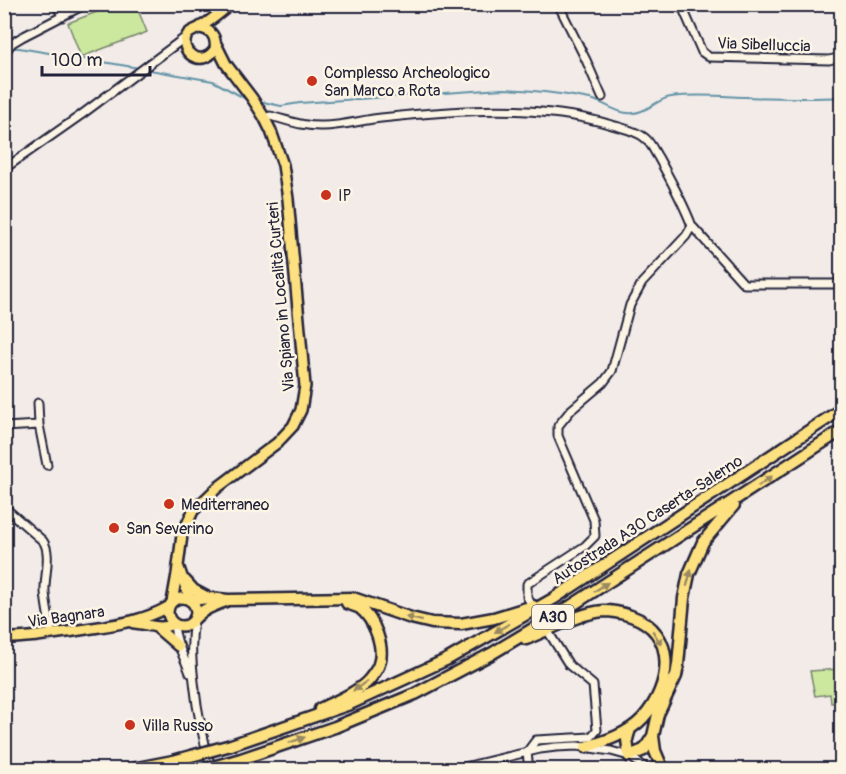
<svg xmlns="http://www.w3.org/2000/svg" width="846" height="774" viewBox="0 0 846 774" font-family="Pangolin,sans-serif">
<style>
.green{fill:#cce89f;stroke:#77856d;stroke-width:1.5}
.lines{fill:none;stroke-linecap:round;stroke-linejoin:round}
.stream{stroke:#6393a6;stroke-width:2}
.minor-casing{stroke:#22223b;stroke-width:11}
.major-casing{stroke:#22223b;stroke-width:14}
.highway-casing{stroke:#22223b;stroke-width:15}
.minor{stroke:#fcf5e5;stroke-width:7}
.major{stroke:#fde080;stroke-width:9}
.highway{stroke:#fde080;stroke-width:10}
.highway-bridge-casing{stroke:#22223b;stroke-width:15;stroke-linecap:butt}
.highway-bridge{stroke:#fde080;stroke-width:10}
.oneway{fill:#9a8a61}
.poi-dot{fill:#c8321e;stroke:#fcf5e5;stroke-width:2}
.labels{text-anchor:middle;stroke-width:5;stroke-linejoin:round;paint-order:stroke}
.shield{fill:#fcf5e5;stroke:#63616e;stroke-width:1.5}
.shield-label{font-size:15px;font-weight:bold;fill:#22223b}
.street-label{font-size:16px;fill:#22223b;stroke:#fcf5e5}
.poi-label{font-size:16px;fill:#22223b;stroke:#fcf5e5;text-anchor:start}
</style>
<rect width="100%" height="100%" fill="#f2ebe8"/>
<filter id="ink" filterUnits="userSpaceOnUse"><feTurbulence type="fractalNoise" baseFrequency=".0167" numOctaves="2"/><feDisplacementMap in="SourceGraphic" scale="12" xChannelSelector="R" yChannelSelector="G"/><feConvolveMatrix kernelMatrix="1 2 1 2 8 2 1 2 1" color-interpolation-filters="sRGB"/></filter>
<g filter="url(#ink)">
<path class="green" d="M115,5H136L147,32L81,57L68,23Z
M841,669V702L831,703L830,694L815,696L810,671Z"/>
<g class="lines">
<path class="stream" d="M11,48H19L139,68
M144,69L213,81L246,99L250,100
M259,101L281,106L300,103L502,89C531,90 561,93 590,99C604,102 618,115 633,113C648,112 657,99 671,97C695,94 720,96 745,97C777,98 809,99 842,97"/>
<g class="minor-casing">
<path id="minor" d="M57,4L62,17
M558,4L586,60L602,97
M681,4L702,52L709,57L829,60L842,57
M4,53L12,43L22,37L86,4
M264,118L270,116C287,120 304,127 323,126C342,126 362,120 381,118C455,110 540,103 612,125C622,128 637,131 645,138C651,143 654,151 658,157C670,179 683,202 692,226L686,236L642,283L630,305L612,371L603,383L571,410L558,426V436L594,520L595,536L585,546L527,584V597L530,602
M4,169L81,115L187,36
M692,226L744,284H842
M38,403L39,425L47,465
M4,427L39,425
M4,507L43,541C52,553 44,577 45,592C46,606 49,620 52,634
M194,620C189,650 193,675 197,705C201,727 205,748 212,770
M174,624C175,642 184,656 190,673
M452,770L540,749L556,747L577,746L611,751L629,756L649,770
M529,770L527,752L536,740L591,737L597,730L593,685L569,665L549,633
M838,770L842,736"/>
</g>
<g class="major-casing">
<path id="major" d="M199,28C211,29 217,37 215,49C202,70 176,51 188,34C192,30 196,30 200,27C211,21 221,12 231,4
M179,568L190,600
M185,580L194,590L209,598
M168 612a14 14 0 1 1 28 0a14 14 0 1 1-28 0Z
M172,602L177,574L182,535L193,511L217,488L277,443L293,426L301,410L305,386L288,199L283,165L271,131L264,117L252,98L226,64L216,44
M134,623C150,624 158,631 174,624
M156,627L178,646
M4,638C27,639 51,634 74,631C107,625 138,624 168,607"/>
</g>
<g class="highway-casing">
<path id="highway" d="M190,600L209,598L228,600L353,598L411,618L432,623L461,624L494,618L533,606
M195,618C203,609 215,605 226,601
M526,639C549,630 579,613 604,611C613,611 622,613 631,616C679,633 671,687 643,718C628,734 606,741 586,747
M320,709C336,701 357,693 369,680C372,676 378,669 379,664C385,647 374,619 360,608C356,606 351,605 347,603
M630,729L627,739L629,756L644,750L653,736
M231,745L350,704L448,659L553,599L842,409
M241,759L335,727L415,694L491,654L571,606L842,430
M127,770L173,761
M663,770L655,751L653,736L658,714L676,676L678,665L684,598L689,574L703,542L734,505"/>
</g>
<use href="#minor" class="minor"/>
<use href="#major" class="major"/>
<use href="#highway" class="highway"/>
<g class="highway-bridge-casing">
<path id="highway-bridge" d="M173,761L231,745
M202,770L241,759"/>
</g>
<use href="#highway-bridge" class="highway-bridge"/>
</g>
<defs><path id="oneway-solid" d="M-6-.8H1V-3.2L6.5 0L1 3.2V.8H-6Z" transform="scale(1.5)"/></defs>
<g class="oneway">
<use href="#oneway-solid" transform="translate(765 481) rotate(-34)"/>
<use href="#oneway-solid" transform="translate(689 578) rotate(-75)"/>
<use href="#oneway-solid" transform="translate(601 587) rotate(-33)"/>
<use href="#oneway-solid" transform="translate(414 619) rotate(-166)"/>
<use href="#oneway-solid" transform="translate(502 628) rotate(150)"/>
<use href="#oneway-solid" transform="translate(657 638) rotate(59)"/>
<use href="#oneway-solid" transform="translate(360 686) rotate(145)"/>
<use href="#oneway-solid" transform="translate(297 740) rotate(-19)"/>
</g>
</g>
<g class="poi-dot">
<circle cx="312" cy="81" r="6"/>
<circle cx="326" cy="195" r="6"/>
<circle cx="169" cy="504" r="6"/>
<circle cx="114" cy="528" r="6"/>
<circle cx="130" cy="725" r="6"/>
</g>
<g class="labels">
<rect class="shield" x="532" y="605" width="42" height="24" rx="4.5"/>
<g class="shield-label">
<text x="553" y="622">A30</text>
</g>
<g class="street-label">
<text transform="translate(764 44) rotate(2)" y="6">Via Sibelluccia</text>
<text transform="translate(280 297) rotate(-95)" y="6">Via Spiano in Località Curteri</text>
<text transform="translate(647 519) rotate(-33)" y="6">Autostrada A30 Caserta-Salerno</text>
<text transform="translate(66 616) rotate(-8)" y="6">Via Bagnara</text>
</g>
<g class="poi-label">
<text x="324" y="78">Complesso Archeologico<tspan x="324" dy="18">San Marco a Rota</tspan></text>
<text x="338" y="201">IP</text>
<text x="181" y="510">Mediterraneo</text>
<text x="126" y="534">San Severino</text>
<text x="142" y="731">Villa Russo</text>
</g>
</g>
<rect width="846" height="774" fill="none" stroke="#fcf5e5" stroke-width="24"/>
<rect x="12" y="12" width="822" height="750" fill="none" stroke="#22223b" stroke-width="2" filter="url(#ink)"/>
<path d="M42 66v9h108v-9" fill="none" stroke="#22223b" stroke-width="3"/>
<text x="51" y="66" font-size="18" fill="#22223b" stroke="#fcf5e5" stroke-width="4.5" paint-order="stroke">100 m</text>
</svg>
